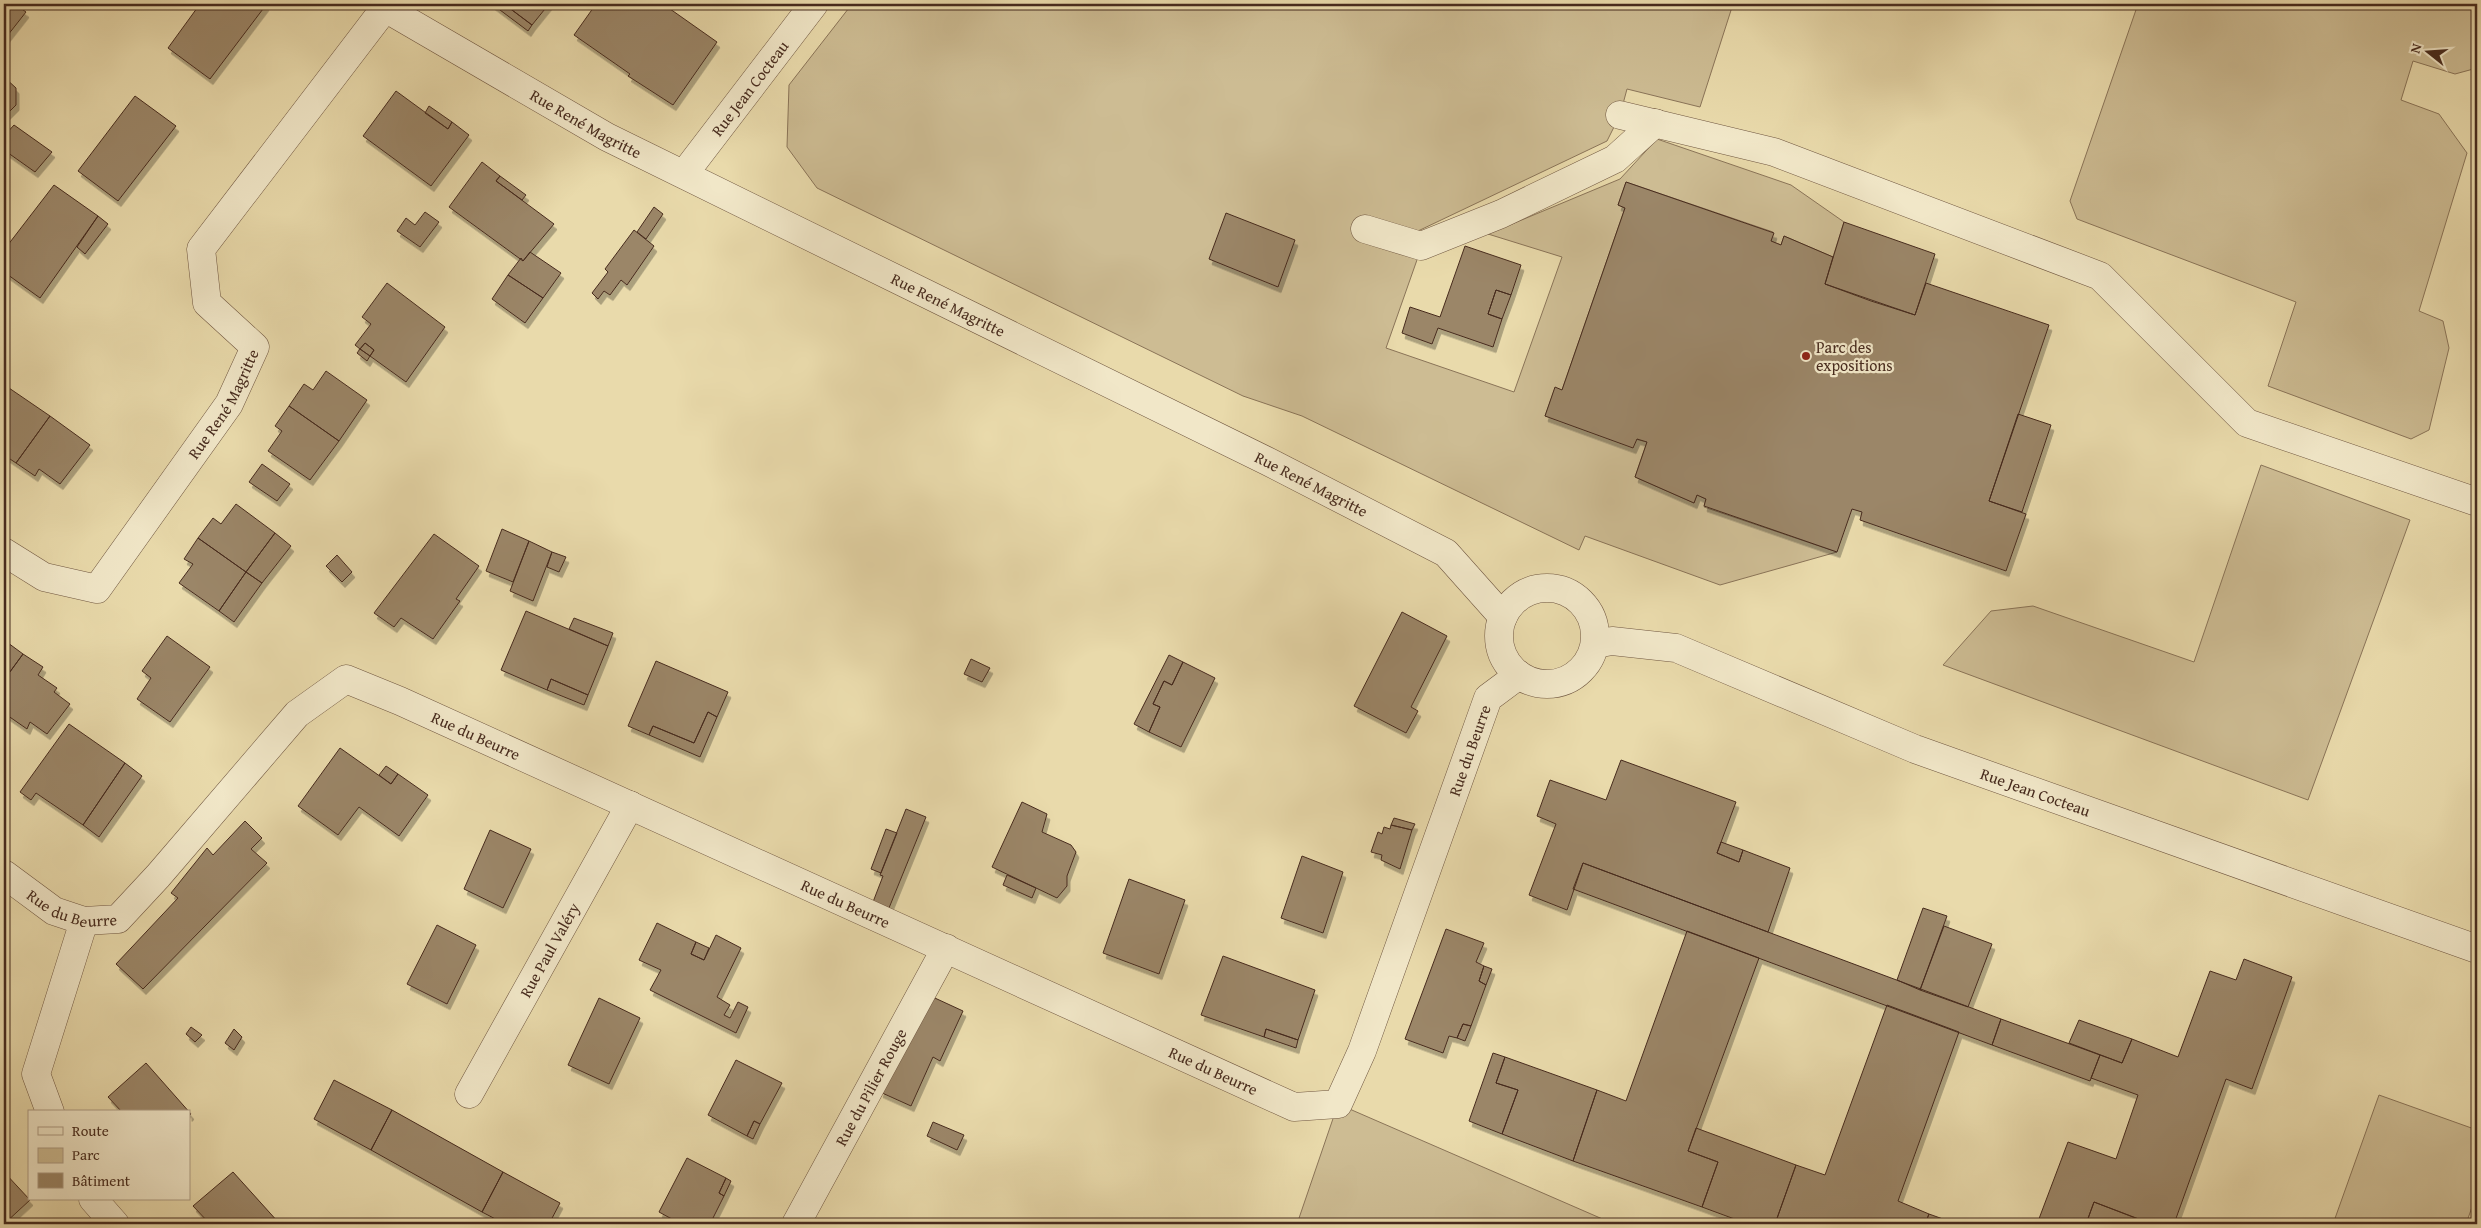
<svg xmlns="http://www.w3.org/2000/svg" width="2481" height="1228" viewBox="0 0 2481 1228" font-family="'Gentium Book Plus',serif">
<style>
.green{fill:#cdbc93;stroke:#8a7458}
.building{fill:#9b8667;stroke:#472b1e;filter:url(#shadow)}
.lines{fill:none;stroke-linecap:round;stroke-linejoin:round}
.minor-casing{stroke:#705741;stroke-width:29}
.minor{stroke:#f1e7c8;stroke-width:28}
.poi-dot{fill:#8f2418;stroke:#f1e7c8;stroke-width:2}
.labels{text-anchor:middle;stroke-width:4.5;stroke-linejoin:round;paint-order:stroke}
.street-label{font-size:16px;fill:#472b1e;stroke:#f1e7c8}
.poi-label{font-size:16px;fill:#472b1e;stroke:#f1e7c8;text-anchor:start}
</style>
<defs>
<filter id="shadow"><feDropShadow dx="3" dy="5.5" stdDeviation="0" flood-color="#0004"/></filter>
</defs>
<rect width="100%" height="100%" fill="#e9daab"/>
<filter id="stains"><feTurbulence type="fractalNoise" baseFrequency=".004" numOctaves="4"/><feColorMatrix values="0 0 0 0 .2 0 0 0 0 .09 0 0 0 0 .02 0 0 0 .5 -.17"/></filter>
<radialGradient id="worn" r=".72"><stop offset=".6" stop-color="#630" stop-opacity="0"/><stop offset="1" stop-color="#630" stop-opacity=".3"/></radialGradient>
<path class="green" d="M852,4H1733L1700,107L1627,89L1620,115L1607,141L1418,231V257L1386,348L1514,392L1562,257L1488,234L1620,179L1657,139L1791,185L1844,222L1833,257L1784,236L1781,245L1771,241L1773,232L1626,182L1618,205L1625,208L1562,390L1555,388L1545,416L1647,442L1635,477L1694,503L1697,495L1706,499L1704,507L1837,552L1720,585L1585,536L1579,550L1302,416L1243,396L817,188L787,147L789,85Z
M2138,4H2477V68L2455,74L2413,61L2401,100L2439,114L2467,153L2419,311L2443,321L2449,348L2429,430L2411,439L2268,386L2296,302L2077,219L2070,201Z
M2261,465L2410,520L2308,800L1943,665L1991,611L2033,606L2194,662Z
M2379,1095L2477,1130V1193L2466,1224H2333Z
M1338,1104L1614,1224H1297Z"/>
<path class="building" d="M4,4H15L26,12L4,40Z
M200,4L266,5L210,79L168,48Z
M492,4H504L532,25L528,31Z
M504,4H549L532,25Z
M596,4H663L717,42L673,105L628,76L630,74L574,35Z
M4,77L16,88V105L5,116Z
M396,91L448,129L452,122L469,135L431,186L363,136Z
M135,96L176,126L118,201L78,171Z
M429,106L452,122L448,129L425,113Z
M14,125L52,152L35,172L4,150V136Z
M482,162L500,176L496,181L554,224L523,261L449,207Z
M500,176L526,195L522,200L496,181Z
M1626,182L1774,233L1771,241L1781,245L1784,236L1833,257L1825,284L1871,301L1915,315L1926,283L2049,325L1989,501L2026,514L2006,571L1860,520L1862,512L1852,509L1837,552L1704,506L1706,499L1697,495L1694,503L1635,477L1647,442L1637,439L1633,448L1545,416L1555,387L1562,390L1625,208L1618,205Z
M54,185L98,216L40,298L4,272V250Z
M654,207L663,214L646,239L637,232Z
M425,212L439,222L420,247L397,231L406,218L415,225Z
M1226,213L1295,240L1278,287L1209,259Z
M98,216L108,224L85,254L77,247Z
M1844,222L1935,254L1915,315L1825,284Z
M634,230L654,246L627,285L621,280L610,295L604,291L598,299L592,293L608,272L605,269Z
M1465,246L1521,265L1511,295L1496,290L1488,314L1502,319L1493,347L1438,328L1432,344L1402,333L1410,307L1440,317Z
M530,252L561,273L543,298L508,275L521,258L523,261Z
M508,275L543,298L525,323L492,299Z
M387,283L445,327L406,382L370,356L374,350L365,343L360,349L355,345L371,324L362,317Z
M1496,290L1511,295L1502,319L1488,314Z
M365,343L374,350L370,356L360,349Z
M360,349L370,356L367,361L357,353Z
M326,371L367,400L339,441L289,406L304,384L313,390Z
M9,388L50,416L16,463L4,455V395Z
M289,406L339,441L310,480L268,451L282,431L275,426Z
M2018,414L2051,425L2022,512L1989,501Z
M50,416L90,445L60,484L39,469L35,476L16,463Z
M262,464L290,484L277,501L249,482Z
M236,504L275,533L246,572L198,538L213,518L221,524Z
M502,529L529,541L513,582L486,571Z
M275,533L291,546L262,583L246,572Z
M434,534L479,566L456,599L460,601L433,639L401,618L394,627L374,613Z
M198,538L246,572L219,611L179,583L193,564L184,559Z
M529,541L552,552L533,601L510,591Z
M552,552L566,557L559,572L547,567Z
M337,555L352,572L342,582L326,566Z
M246,572L262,583L234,622L219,611Z
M526,611L608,646L588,695L551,679L547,690L501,670Z
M1402,612L1447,636L1411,707L1418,711L1406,733L1354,706Z
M574,618L613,633L608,646L569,629Z
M167,636L210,667L170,722L137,699L151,678L142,671Z
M4,640L23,654L4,680Z
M23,654L43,667L38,675L57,688L54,692L70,704L47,734L30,722L27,729L4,713V680Z
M1169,655L1183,662L1172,685L1164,681L1153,704L1160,707L1149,732L1134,724Z
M971,659L990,668L982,682L964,674Z
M656,661L728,692L717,717L708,712L694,743L653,726L649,735L628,726Z
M1183,662L1215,678L1181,747L1149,732L1160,707L1153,704L1164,681L1172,685Z
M551,679L588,695L584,705L547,690Z
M708,712L717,717L700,757L649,735L653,726L694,743Z
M69,724L125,763L83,825L36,793L31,800L20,792Z
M340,748L391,784L398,774L428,795L399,836L359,807L338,835L298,806Z
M1621,760L1736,802L1717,853L1739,862L1743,850L1790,868L1768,932L1583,863L1567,910L1529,895L1556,824L1537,816L1550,780L1606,800Z
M125,763L142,776L99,837L83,825Z
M386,766L398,774L391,784L379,775Z
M1022,802L1047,814L1042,832L1071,845L1076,852L1067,876V886L1057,898L992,867Z
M906,809L926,817L889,908L873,902L883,876L880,875Z
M1394,818L1415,824L1412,830L1391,825Z
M245,821L262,838L251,849L267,863L143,989L116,964L178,898L171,893L207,848L213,855Z
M1391,825L1412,830L1400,869L1381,860L1382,855L1371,852L1378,832L1382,834L1384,827L1390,829Z
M886,829L897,833L881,873L871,869Z
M490,830L531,849L503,908L464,889Z
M1721,842L1743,850L1739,862L1717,853Z
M1302,856L1343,872L1323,933L1281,918Z
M1583,863L2001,1019L1992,1045L1573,889Z
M1007,875L1036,888L1032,898L1003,885Z
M1129,879L1185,900L1159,974L1103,953Z
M1923,908L1947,916L1920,990L1897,980Z
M657,923L696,942L691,954L704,960L716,935L741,948L717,997L730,1005L724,1015L730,1018L738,1002L748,1007L736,1033L650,990L661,970L639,960Z
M437,925L476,945L447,1004L407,984Z
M1944,926L1992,944L1968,1007L1920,990Z
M1446,929L1484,943L1476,962L1484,966L1479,981L1486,985L1471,1026L1463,1024L1457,1038L1449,1036L1443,1053L1405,1039Z
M1687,931L1759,958L1688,1151L1718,1162L1702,1207L1573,1161L1597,1090L1626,1101Z
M696,942L709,948L704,960L691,954Z
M1223,956L1315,990L1298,1040L1266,1029L1264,1037L1201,1015Z
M2244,959L2292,977L2252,1089L2226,1079L2174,1224H2152L2094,1202L2086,1224H2037L2068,1142L2116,1159L2138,1095L2091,1078L2100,1055L2122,1063L2132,1039L2178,1057L2210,971L2236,980Z
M1484,966L1492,969L1486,985L1479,981Z
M924,993L963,1011L940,1061L933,1057L911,1106L880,1092Z
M599,998L640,1018L609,1084L568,1065Z
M1887,1005L1959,1032L1898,1201L1929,1214L1925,1224H1775L1796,1165L1825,1175Z
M2001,1019L2100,1055L2090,1081L1992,1045Z
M2079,1020L2132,1039L2122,1063L2069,1043Z
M1463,1024L1471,1026L1465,1041L1457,1038Z
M191,1027L202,1035L195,1042L186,1034Z
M234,1029L242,1037L234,1050L225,1043Z
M1266,1029L1298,1040L1296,1048L1264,1037Z
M1493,1053L1505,1057L1496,1083L1518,1090L1502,1134L1469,1121Z
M1505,1057L1597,1090L1573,1161L1502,1134L1518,1090L1496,1083Z
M736,1060L782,1083L760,1124L754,1121L747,1136L708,1115Z
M146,1063L191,1114L189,1116V1112H122L108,1097Z
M334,1080L392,1110L371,1150L314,1119Z
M392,1110L503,1172L482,1212L371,1150Z
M754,1121L760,1124L753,1139L747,1136Z
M933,1122L964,1135L957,1150L927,1136Z
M1696,1128L1796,1165L1775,1224H1748L1702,1207L1718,1162L1688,1151Z
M687,1158L726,1178L719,1193L724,1196L710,1224H681L659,1212Z
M4,1172L30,1200L4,1224Z
M233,1172L279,1223L278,1224H210L193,1206Z
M503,1172L560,1203L549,1224H505L482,1212Z
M726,1178L731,1181L724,1196L719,1193Z
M2094,1202L2138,1219L2136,1224H2086Z
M1929,1214L1957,1224H1925Z"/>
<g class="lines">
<g class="minor-casing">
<g id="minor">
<path d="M1620,115L1774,152L2100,276L2247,423L2477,502"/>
<path id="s1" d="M684,174L814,4"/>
<path d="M1365,229L1421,246L1501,214L1615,159L1655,123"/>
<path id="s2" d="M4,552L44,577L97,589L229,404L255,347L207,303L201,249L385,8L607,137L1269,462L1446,553L1503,617"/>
<circle cx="1547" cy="636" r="48"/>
<path id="s3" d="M1595,644L1612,641L1676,648L1915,749L2477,949"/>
<path id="s4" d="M4,874L54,911L84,921L118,919L158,876L297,714L346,679L400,701L1294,1107L1338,1104L1362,1051L1488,698L1519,675"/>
<path id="s5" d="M469,1094L630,805"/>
<path d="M50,1112L36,1074L84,921"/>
<path d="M93,1199L115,1224"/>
<path id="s6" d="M796,1224L946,948"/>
</g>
</g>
<use href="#minor" class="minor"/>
</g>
<circle class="poi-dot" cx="1806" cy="356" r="5"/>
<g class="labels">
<g class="street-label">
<text dy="6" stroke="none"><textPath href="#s1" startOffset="108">Rue Jean Cocteau</textPath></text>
<text dy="6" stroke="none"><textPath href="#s2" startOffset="1046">Rue René Magritte</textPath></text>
<text dy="6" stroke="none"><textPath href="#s2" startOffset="1451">Rue René Magritte</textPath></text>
<text dy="6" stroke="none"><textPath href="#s2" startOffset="326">Rue René Magritte</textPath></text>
<text dy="6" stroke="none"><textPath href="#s2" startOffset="1856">Rue René Magritte</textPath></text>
<text dy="6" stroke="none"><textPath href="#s4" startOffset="602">Rue du Beurre</textPath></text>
<text dy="6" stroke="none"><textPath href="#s4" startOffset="1922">Rue du Beurre</textPath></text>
<text dy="6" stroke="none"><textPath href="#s3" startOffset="469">Rue Jean Cocteau</textPath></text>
<text dy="6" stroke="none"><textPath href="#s4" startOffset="79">Rue du Beurre</textPath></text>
<text dy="6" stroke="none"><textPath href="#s4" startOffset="1008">Rue du Beurre</textPath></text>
<text dy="6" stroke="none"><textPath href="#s5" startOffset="165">Rue Paul Valéry</textPath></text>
<text dy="6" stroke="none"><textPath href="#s4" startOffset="1412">Rue du Beurre</textPath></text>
<text dy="6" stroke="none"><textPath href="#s6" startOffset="156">Rue du Pilier Rouge</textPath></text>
</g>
<g class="poi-label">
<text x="1816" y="353">Parc des<tspan x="1816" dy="18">expositions</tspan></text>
</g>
</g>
<rect width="2481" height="1228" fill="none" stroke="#e9daab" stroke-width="20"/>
<rect x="5" y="5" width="2471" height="1218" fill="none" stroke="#472b1e" stroke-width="2.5"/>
<rect x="10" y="10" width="2461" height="1208" fill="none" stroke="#472b1e"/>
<rect x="28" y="1110" width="162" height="90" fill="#f1e7c8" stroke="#ad9c84"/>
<rect x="38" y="1127" width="25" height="8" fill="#f1e7c8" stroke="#ad9c84"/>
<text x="72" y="1136" font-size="15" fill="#472b1e">Route</text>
<rect x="38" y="1148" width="25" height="15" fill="#cdbc93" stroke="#ad9c84"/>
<text x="72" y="1160" font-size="15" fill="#472b1e">Parc</text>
<rect x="38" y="1173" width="25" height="15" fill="#9b8667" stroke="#ad9c84"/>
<text x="72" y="1186" font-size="15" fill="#472b1e">Bâtiment</text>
<g transform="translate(2428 52) rotate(287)" stroke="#f1e7c8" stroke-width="4" paint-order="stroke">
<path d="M0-4L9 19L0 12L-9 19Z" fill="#472b1e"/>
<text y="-8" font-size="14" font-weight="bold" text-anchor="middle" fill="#472b1e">N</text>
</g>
<rect width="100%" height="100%" filter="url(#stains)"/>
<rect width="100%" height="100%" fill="url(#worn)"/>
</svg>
